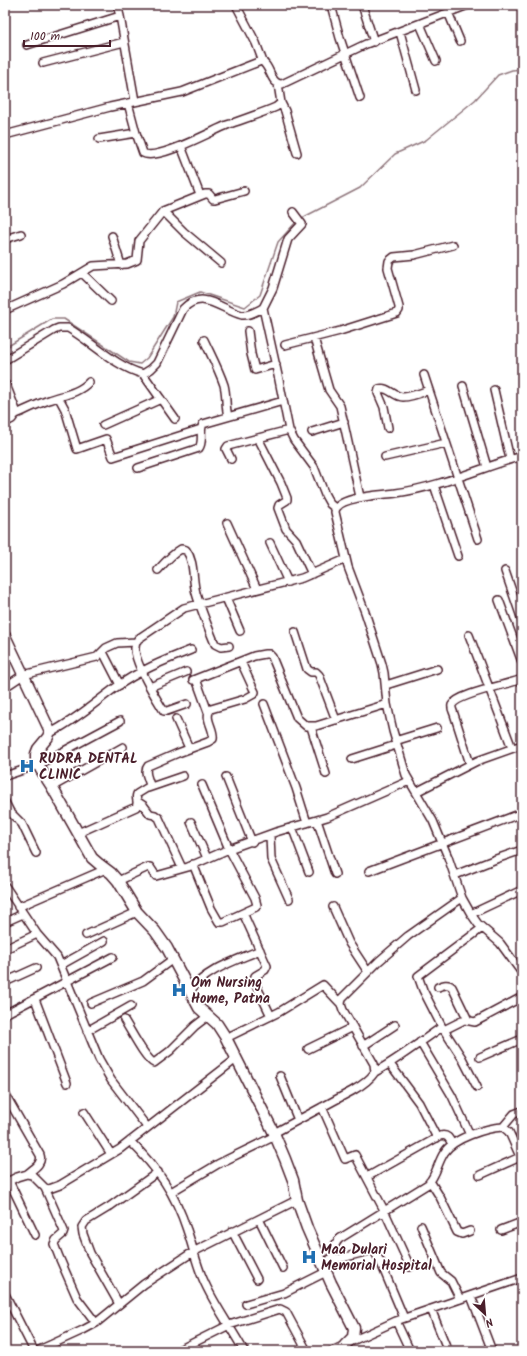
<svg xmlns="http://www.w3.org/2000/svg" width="527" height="1356" viewBox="0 0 527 1356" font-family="Kalam,sans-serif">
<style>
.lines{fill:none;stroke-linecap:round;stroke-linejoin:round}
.stream{stroke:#91787e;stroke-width:1.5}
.street-casing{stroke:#4a1f2b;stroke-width:10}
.secondary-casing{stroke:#4a1f2b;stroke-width:13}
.street{stroke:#fff;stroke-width:7}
.secondary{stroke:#fff;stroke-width:10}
.labels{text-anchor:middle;stroke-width:3.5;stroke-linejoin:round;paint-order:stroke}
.poi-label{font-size:14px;font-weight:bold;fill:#4a1f2b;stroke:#fff;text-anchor:start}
</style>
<rect width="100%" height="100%" fill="#fff"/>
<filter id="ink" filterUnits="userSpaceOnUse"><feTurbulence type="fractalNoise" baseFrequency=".025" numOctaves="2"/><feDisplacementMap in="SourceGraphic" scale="8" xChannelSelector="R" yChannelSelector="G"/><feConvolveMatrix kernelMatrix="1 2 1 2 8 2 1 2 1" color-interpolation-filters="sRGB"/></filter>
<g filter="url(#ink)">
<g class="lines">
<path class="stream" d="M302,218L360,188L395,154L426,140L475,100L498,75L512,70L522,69
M5,348L52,319H64L129,362L140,364L147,358L173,317L176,302L200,292L245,307L260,295L278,242L297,221"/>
<g class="street-casing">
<path id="street" d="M117,5L120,16L135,101
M236,5L256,43L263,62
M331,5L340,38L360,98
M362,5L374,42
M448,12L460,41
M420,24L436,61
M400,32L416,90
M27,45L120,16
M43,63L124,42
M128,103L136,133L143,153C156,162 212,131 227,125C243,119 260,114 276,107L281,103L278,84
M281,103L285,111L297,153
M5,135L110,107L182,92L261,61C271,65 270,85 282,84L366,44L468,5
M99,139L136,133
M181,146L200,195
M163,211L184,232L221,263
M293,212L302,224L288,239L273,288L263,308L279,380L289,430L294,440L314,467L325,495L330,504L335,508
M112,236L121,265
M5,239L21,234
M82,273L111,301
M5,310L63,284L93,266L127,264L137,260L139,241L163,211L205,194H209L213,199H215L244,191
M248,331L251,354L255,370L276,364
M314,338L329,390L340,406L360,497
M204,340C211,355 219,370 224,385C227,396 225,406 228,416
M285,345L340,331L397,313L399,310V307L388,268L389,261L394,257L414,255L453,245
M5,360L54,330L59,328H68C92,342 116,367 143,374L151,369L157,363L183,309C203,288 221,310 242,315C249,316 257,311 263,308
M143,374L175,419
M424,375L478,539
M463,386L487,467
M494,390L510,459
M59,398L65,409L77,449L106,439L113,457L201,429
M14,415C26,410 37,404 49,400C63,395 79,393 89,382
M103,425L161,399
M388,428L384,407L378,393L379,389C388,386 394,397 403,397C411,397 421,393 429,390
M312,432L344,422
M258,438L281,483L287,498V500L279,505L278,508L286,529L296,540L312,574
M522,456C480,468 440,487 396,493C384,495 336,496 335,512L348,567L365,612L382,664L384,673L387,704L393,731L406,775L433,821L448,857L462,898L471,914L478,924L500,943L522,973
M385,457L446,443
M231,459L226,449L228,446L289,430
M138,468L199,448C204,441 199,431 203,424L283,401
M434,485L458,556
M227,523L257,589
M270,543L288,582
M158,570C165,562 172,554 181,549L186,550C195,562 192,578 196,593C201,610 208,627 215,644L221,647L229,646
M505,571L522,620
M226,598L240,631
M499,600L522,662
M295,632L307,669L311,672H316L319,675L336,720
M469,635L512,748
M103,652L120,685
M196,679L208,712
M193,680L254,656L265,654H269L272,657L297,718L306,726H316L387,704
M386,685L437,669
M5,687L23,675L97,657L106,648L117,643L136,642
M150,687L186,672
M187,704L167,711H164L162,708C154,695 134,661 135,648C135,644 136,642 138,639L184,608L302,578L346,559
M264,704L296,788L307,823
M176,719L189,748
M311,727L326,774
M50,733C74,721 93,704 115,688C138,671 165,660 191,650
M395,741L437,728
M352,759L396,745
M470,764L454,714C453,711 451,708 452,705C457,694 510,684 522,679
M5,776L38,765L120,721
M226,777L252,842
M52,787L123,747
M148,788L183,776
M416,792L477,761L522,745
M5,802L10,812L22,824L36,853
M138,802L144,806L150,814L155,815L159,818L182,868
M317,820L335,874
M191,822L207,858
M292,827L309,872
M78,833L136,807C139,802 135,799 137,794L150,786C149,779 143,772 148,766L178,753L208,742L213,739C215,729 203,718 211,709L245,699L254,694L255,692L253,688L241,662
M270,835L271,859L289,899
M193,864L211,908L219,922H223L256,907L257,905L255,898L229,849L202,785
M369,871L522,813
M455,875L496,859L522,850
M118,881L148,867H150L156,876L188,867L229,849L276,832L327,817L409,781
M5,886L37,934L57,957L99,1059L111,1080L147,1127
M18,907L106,869
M333,907L349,943L368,972
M243,913L267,966L265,970L255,976L254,981L271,1016
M471,914L522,890
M5,922L23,914
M86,935L137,912
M5,949L37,934
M61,965L104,941
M5,982L36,968
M438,987C443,985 448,983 452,987L468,1020
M190,991C207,969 235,961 260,950
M35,999L67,1083
M91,1003L143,981L173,959
M5,1014L113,957
M124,1020C130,1029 145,1059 154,1063L170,1051L195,1026L208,1016
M442,1027L462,1058L477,1087
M444,1030L462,1021L465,1020L475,1022L522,997
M87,1031L131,1006
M226,1038L279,1012L323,985L341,1004
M420,1042L452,1096L470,1135
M363,1046L395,1025
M308,1049L353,1027
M480,1057L522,1039
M390,1064L419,1103L437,1138
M375,1072C399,1059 420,1042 442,1027L423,990L418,976L482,928
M280,1076L298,1120
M5,1094L40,1155C43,1164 33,1169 27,1174
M322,1107L345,1159L355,1155L384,1210L410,1267
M84,1112L111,1154
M503,1127L514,1114L522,1111
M274,1133L352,1091C361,1086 369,1081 375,1072L374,1064L343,1010L341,1004L342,998L379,961L408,936L462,898
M130,1141C158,1169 175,1193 187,1230C193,1247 196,1263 203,1279C214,1305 231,1327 244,1351
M480,1175L520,1157
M367,1177L440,1136C447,1134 449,1138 452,1144
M9,1181L35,1235
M430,1181L440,1197L457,1232L462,1234L470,1231
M5,1183L17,1177L27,1174L32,1175L45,1188L49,1189L60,1185L120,1149L236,1059
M45,1188L64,1231L63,1234L56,1240L54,1244L59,1257L77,1298L96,1323
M171,1192L218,1164L275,1136
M259,1219L283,1268
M421,1226L441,1273L451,1281L460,1299
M501,1230L522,1222
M232,1231L257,1279
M331,1259L342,1258L369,1251H374L380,1261L404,1318
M323,1265C340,1254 329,1249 339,1239L428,1184C437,1174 437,1164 444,1153C453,1138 486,1128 503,1127L509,1132L522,1161
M5,1294L34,1351
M471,1296L492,1351
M119,1304L90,1253L83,1234L82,1227L86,1221L109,1207L158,1172
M246,1304L284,1293L326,1272
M431,1309L448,1351
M396,1321L410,1351
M350,1342L396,1321L522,1278
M37,1351L83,1330L96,1323L144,1284L193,1252L297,1200
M177,1351L229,1325L280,1309L286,1312L307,1351
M332,1351L345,1345"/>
</g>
<g class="secondary-casing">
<path id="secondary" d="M5,386L15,412L11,418L5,421
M5,636L50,731L48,737L38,749L36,754V760L41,770L52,787L92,858L99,864L111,873L118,881L137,912L155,931L167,948L199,1008L217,1024L226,1038L274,1133L285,1159L293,1180L297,1200L307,1228L331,1283L354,1328L353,1337L345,1345L341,1351"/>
</g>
<use href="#street" class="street"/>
<use href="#secondary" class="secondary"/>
</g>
</g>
<defs>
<g id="hospital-bare" transform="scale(1.2)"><path d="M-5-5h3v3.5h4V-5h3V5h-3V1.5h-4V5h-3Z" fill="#1f6fb2" stroke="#fff" stroke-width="2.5" paint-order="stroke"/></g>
</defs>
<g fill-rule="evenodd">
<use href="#hospital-bare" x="27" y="766"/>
<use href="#hospital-bare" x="179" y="990"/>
<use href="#hospital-bare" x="309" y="1257"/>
</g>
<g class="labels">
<g class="poi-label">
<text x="39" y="763">RUDRA DENTAL<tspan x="39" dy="16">CLINIC</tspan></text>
<text x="191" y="987">Om Nursing<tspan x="191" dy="16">Home, Patna</tspan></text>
<text x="321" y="1254">Maa Dulari<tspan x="321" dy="16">Memorial Hospital</tspan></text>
</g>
</g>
<rect width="527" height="1356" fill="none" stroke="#fff" stroke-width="20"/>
<rect x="10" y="10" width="507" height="1336" fill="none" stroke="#4a1f2b" stroke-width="1.5" filter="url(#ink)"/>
<g transform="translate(485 1314) rotate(154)" stroke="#ffffff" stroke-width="3" paint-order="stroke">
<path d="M0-3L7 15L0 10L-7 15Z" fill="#4a1f2b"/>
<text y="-6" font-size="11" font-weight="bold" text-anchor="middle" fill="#4a1f2b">N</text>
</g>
<path d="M24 40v6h86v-6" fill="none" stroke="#4a1f2b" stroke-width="2"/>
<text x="30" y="40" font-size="12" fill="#4a1f2b" stroke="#ffffff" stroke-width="3" paint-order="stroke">100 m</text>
</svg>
